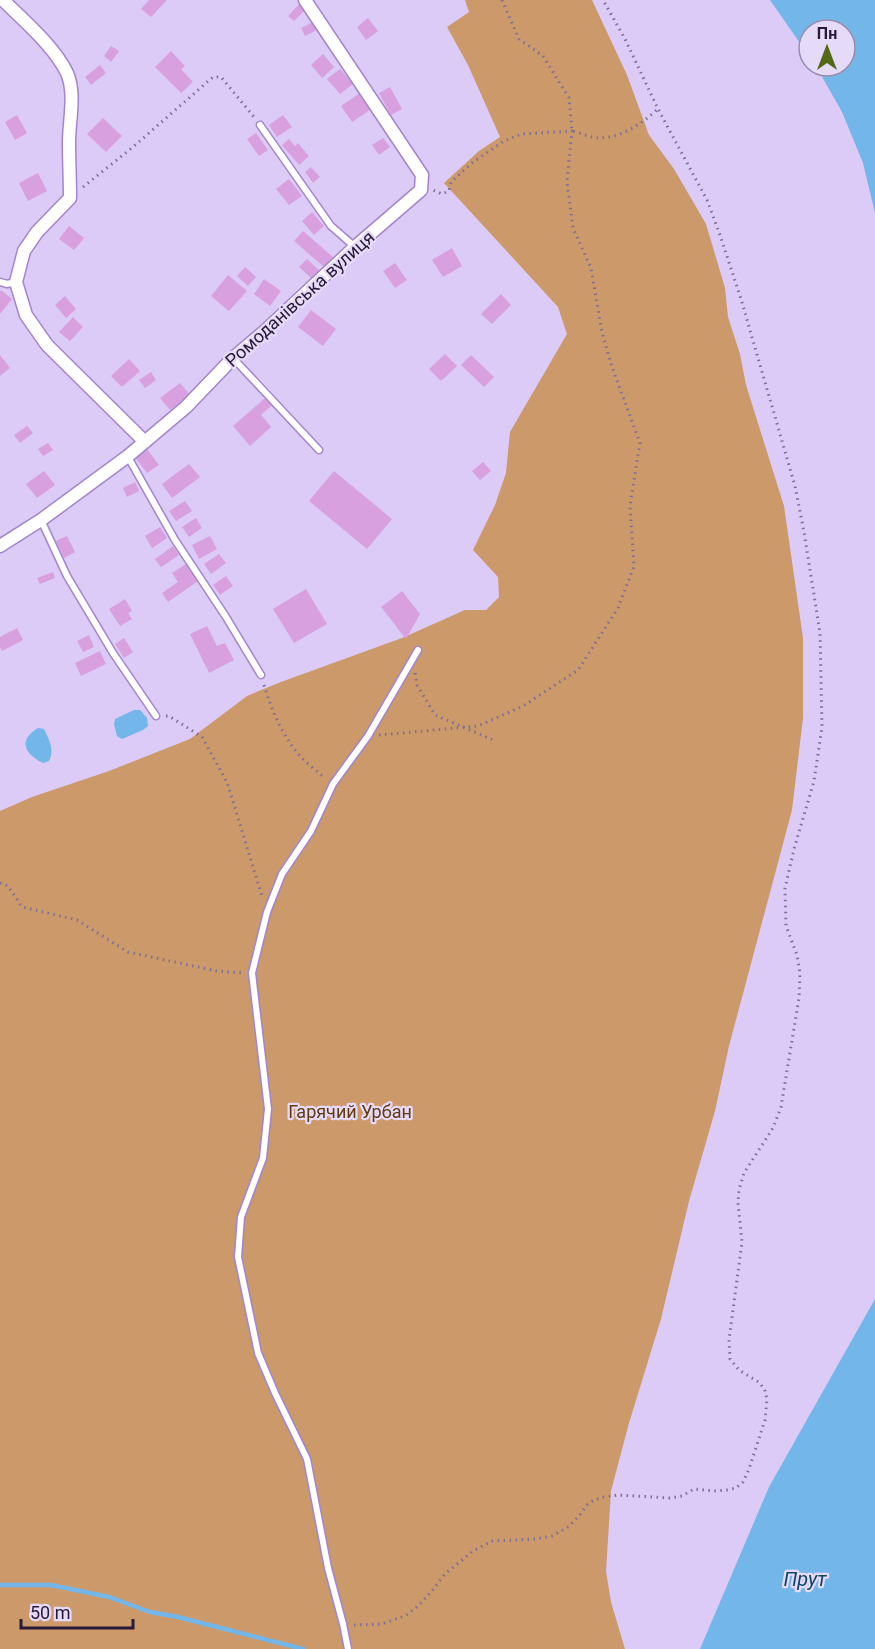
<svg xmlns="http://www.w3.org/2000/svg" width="875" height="1649" viewBox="0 0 875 1649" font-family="Roboto,sans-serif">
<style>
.green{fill:#cc996a}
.water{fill:#73b6ea}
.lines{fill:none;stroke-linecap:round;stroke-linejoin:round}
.stream{stroke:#73b6ea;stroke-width:4.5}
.building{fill:#d9a0e0}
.service-casing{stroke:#a285cc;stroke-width:9}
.minor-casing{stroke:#a285cc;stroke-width:15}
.path{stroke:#7e6f93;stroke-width:3;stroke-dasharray:1.5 4.5;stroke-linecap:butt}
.service{stroke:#fff;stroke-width:6}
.minor{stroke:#fff;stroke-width:12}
.labels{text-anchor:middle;stroke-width:4.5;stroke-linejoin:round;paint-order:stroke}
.street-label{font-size:18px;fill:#261a36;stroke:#e6daf9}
.park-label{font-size:18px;fill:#613a0e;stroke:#e6daf9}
.water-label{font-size:20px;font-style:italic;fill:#0f4365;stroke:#e6daf9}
</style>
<rect width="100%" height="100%" fill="#dccaf7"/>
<path class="green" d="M465,0H592L627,75L649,135L674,169L706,224L725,288L728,317L740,354L746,385L784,506L803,638V718L792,810L729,1046L715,1111L689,1201L661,1319L629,1423L611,1491L606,1571L611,1602L625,1649H0V811L32,797L109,771L190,739L247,696L281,682L402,638L465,610H486L499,597L498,577L473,550L495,505L506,473L510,432L567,334L558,307L444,183L479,151L500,137L468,65L447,27L469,12Z"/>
<path class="water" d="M770,0H875V213L863,163L842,112L816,66H845V30H809V56Z
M134,710H140L147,718L148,726L143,730L122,739L117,736L114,724L115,719Z
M38,728L44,729C49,740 55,749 49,761L43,763C24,754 18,740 38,728Z
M875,1299V1649H700L769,1487Z"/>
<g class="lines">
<path class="stream" d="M0,1585H51L109,1597L150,1612L178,1617L303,1649"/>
</g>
<path class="building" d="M149,0H167L151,17L141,9Z
M300,3L306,9L294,21L288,16Z
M368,18L378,31L366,40L357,27Z
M313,22L317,30L305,36L301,28Z
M111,46L119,51L111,62L104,56Z
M171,51L185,66L181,69L193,82L181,93L155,67Z
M323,54L334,67L322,78L311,65Z
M100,65L106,73L91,85L85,77Z
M340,69L353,84L340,94L327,79Z
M390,87L402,109L391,115L379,93Z
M360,93L370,110L352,122L341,106Z
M17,115L27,133L15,140L5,122Z
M283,115L292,127L277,137L269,125Z
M103,118L122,136L106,152L87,134Z
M256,133L268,150L259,156L247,139Z
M383,138L390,147L379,155L372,145Z
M289,139L295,146L298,143L309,156L299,165L282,145Z
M311,167L320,177L313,183L305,172Z
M38,173L47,191L28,201L19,183Z
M289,179L302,196L289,205L276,189Z
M312,212L324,226L314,235L302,221Z
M69,226L84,238L74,250L59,239Z
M303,231L333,257L324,267L294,241Z
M452,248L462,266L443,277L432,260Z
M307,259L320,271L312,279L299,267Z
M395,263L407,280L395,288L383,271Z
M245,267L256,277L248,286L237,276Z
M228,275L247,291L229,311L211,296Z
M264,279L281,291L270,306L254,294Z
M1,290L12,299L0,314V292Z
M501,294L511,305L492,324L481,314Z
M65,296L76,309L66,318L55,305Z
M311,310L336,329L323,346L298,327Z
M73,317L83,327L70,341L59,332Z
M445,354L457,366L441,381L429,369Z
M0,355L10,368L0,376Z
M471,355L494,377L484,387L461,365Z
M129,359L140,371L122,387L111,376Z
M151,372L156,380L145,388L139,380Z
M180,383L190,395L170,410L160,398Z
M265,398L272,405L261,415L271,427L250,446L233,426Z
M27,426L33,433L20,443L14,435Z
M48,443L53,450L43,456L38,449Z
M147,449L159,465L147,473L135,457Z
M483,462L491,471L480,480L472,471Z
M189,464L200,477L172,498L162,484Z
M44,471L55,485L37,498L26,484Z
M334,471L392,519L367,549L309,501Z
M135,482L139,491L127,497L123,488Z
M185,501L192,511L176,521L169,511Z
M196,518L202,528L189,537L182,527Z
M160,527L167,538L152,548L145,536Z
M67,536L75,552L64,558L56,541Z
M210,536L217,549L199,559L192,545Z
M173,546L179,555L161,567L155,559Z
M219,554L226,563L211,574L204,564Z
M186,564L198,581L168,602L162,593L178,582L172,573Z
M53,572L55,578L40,584L37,578Z
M226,576L233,586L220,595L213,585Z
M306,589L327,624L294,643L273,609Z
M402,591L420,614L406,639L381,607Z
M125,599L132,611L128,613L132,619L120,626L109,609Z
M207,626L217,646L225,643L234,660L209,673L190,634Z
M17,628L23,640L2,651L0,647V637Z
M89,635L94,647L83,652L77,641Z
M124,638L133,652L124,658L115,644Z
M100,651L106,664L81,676L75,663Z"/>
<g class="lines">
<g class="service-casing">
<path id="service" d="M260,125L331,226L355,247
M0,282L7,284L16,282
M233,358L319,450
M128,457L175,540L226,617L261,675
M41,520L67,576L113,653L156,716
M348,1649L343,1624L328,1568L307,1459L275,1393L258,1353L238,1257L241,1217L263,1158L268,1109L252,973L267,912L282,874L311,831L333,784L368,736L418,650"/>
</g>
<g class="minor-casing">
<path id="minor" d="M3,0C24,21 54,46 67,73C76,94 69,120 69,142C69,161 70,179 70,198L37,232L24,251L16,282L26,315L47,345L145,442
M0,546L41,520L128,456L186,407L233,358L265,331L355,247L421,190L422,175L305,0"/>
</g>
<path class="path" d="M502,0L519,39L543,56L569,98L572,131C580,133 591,138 600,138C623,137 641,124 658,109
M83,187L133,147L213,77H221L254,117
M415,673L417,685L435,715L493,740
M264,685C272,711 282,735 300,756C307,764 317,771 325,778
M166,716H169L202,737L227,782L262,896
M379,735L478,726L523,706L578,670L618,608L634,566L630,506L640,443L612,367L602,332L591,268L573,228L567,182L572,131L521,134L504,141L472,163L451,182L449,191L442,194L433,190
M0,883L8,886L22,907L77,920L128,952L217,971L243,973
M354,1625L382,1624L405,1616L418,1606L431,1592L445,1574L473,1551L492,1541L536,1539L552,1536L568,1527L579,1516L587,1505L594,1500L604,1497L618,1495L670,1498L682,1496L694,1489L716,1491L727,1490L736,1488L743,1482L749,1469L765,1420L767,1399L765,1391L760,1383L739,1370L730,1359L729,1340L742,1242L738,1203L739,1190L744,1173L773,1128L781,1107L799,998L800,973L797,955L786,926L785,888L794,849L814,781L822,727L820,633L804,532L795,486L741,299L720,235L707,200L658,109L625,39L603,0"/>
<use href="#service" class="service"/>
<use href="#minor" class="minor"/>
</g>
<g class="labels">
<g class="street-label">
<text transform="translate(300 299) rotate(-42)" y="6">Ромоданівська вулиця</text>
</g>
<g class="park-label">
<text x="350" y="1118">Гарячий Урбан</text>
</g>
<g class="water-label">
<text x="805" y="1586">Прут</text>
</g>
</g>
<g transform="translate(827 48)"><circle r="28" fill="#e6daf9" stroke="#998dab" stroke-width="1.5"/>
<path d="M0-4.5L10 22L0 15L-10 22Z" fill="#546815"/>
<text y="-9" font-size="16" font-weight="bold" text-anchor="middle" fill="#261a36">Пн</text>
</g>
<path d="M21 1619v9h112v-9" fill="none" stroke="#261a36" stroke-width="3"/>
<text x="30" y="1619" font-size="18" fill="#261a36" stroke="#e6daf9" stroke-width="4.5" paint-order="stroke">50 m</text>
</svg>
